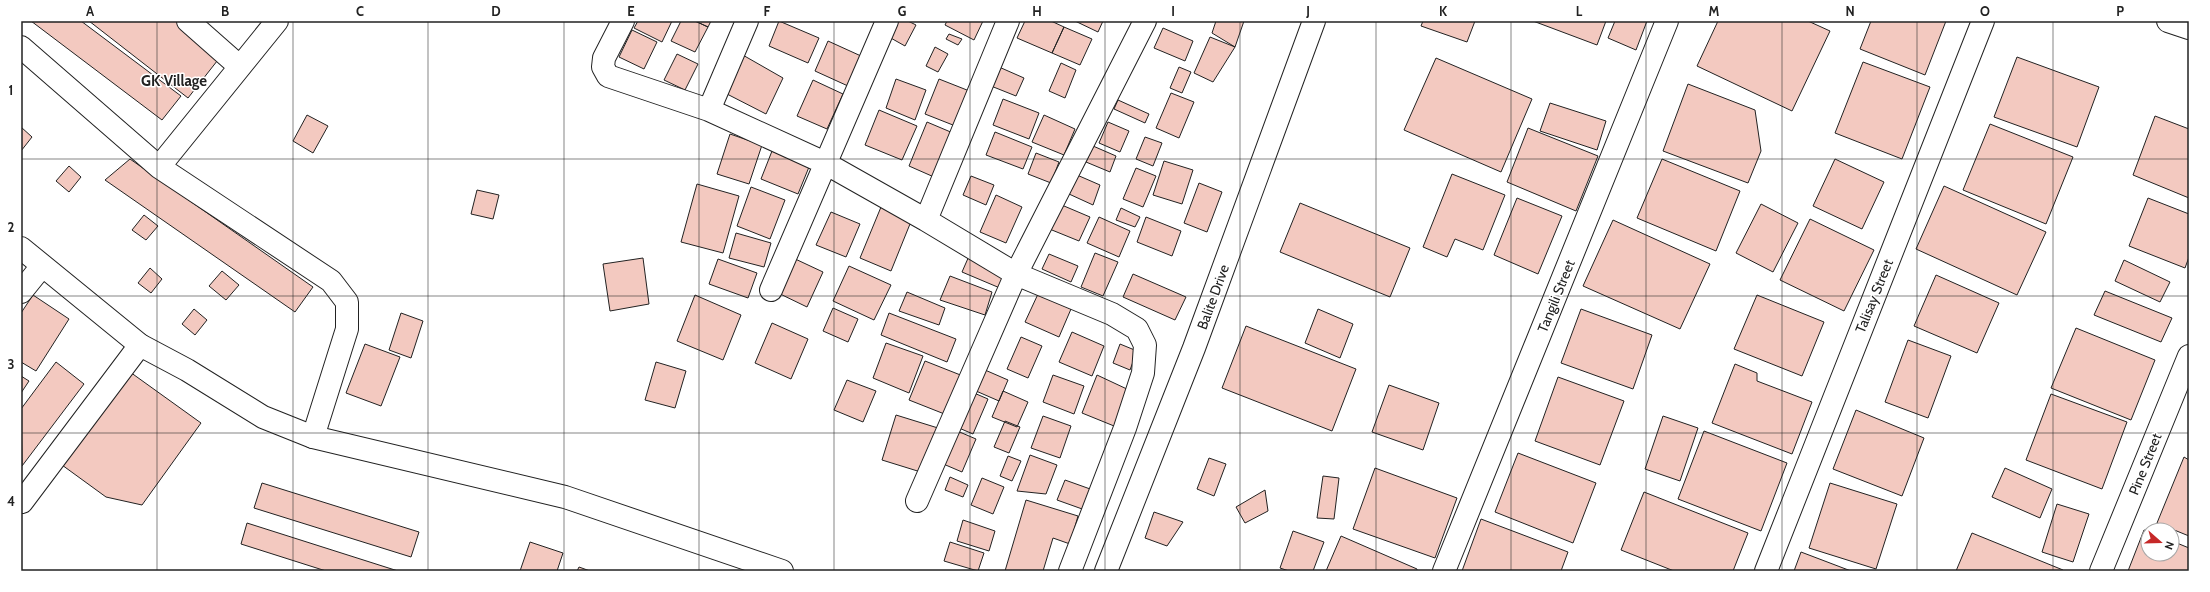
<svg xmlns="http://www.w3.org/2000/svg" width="2210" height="592" viewBox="0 0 2210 592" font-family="Cabin,sans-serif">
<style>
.building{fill:#f3c9c0;stroke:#222}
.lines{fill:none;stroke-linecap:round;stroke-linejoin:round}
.street-casing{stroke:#222;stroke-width:24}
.secondary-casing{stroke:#222;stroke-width:24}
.street{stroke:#fff;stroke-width:22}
.secondary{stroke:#fff;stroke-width:22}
.grid{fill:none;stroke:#222;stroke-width:1;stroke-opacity:0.55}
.labels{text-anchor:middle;stroke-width:3;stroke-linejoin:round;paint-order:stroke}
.street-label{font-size:14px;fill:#222;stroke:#fff}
.neighbourhood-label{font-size:15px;font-weight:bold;fill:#222;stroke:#fff}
.neatline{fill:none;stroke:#222;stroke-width:1.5}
.grid-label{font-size:13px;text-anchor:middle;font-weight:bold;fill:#222}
</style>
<rect width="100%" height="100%" fill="#fff"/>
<path class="building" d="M31,21H81L181,96L162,120Z
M89,21H176L221,56L188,98Z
M638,21H672L662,42L634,28Z
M681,21H695L708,27L695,52L671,41Z
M695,21H711L708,27Z
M779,21L819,38L808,63L769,46Z
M897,21H908L916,25L905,46L889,37Z
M947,21H983L974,40L945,25Z
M1025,21H1051L1064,27L1052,53L1017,38Z
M1075,21H1103L1098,32Z
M1216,21H1244L1235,47L1212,33Z
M1423,21H1475L1467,42L1421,26Z
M1533,21H1606L1597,45Z
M1615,21H1647L1636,50L1608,38Z
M1718,21H1808L1830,31L1792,111L1697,66Z
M1871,21H1946L1925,75L1860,49Z
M1064,27L1092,39L1080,65L1052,53Z
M1163,28L1193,41L1185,61L1154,48Z
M632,30L657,42L644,69L619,57Z
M949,34L962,39L958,45L946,39Z
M1210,37L1235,47L1213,82L1194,73Z
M828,41L861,56L848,86L815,71Z
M935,47L948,54L938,72L926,66Z
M677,54L698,64L685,90L664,80Z
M741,54L783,78L766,114L727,94Z
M2017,57L2099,87L2077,147L1994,117Z
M1436,58L1532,99L1501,172L1404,130Z
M1863,62L1930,87L1902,159L1835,133Z
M1061,63L1076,70L1065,98L1049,91Z
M999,67L1024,78L1016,96L991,86Z
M1179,67L1191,72L1182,93L1170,88Z
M896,79L926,90L915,120L886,108Z
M939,79L972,92L958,127L925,114Z
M813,80L843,94L827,129L797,116Z
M1688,84L1755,110L1761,151L1748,183L1663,151Z
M1171,93L1194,102L1179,138L1156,128Z
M1003,99L1039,113L1029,139L993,125Z
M1118,100L1149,114L1145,123L1114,109Z
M1550,103L1606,121L1597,150L1540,131Z
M879,110L917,126L902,160L865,145Z
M307,115L328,126L313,153L293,141Z
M1044,115L1075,129L1064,155L1032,142Z
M2155,116L2189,129V198L2133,175Z
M927,122L953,133L934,177L909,166Z
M1108,122L1129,131L1120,152L1099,143Z
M1990,124L2073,157L2046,224L1963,190Z
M21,127L32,137L21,151Z
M1528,128L1598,156L1576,211L1507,182Z
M995,132L1032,147L1023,169L986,155Z
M730,134L762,145L749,184L717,174Z
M1145,137L1162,143L1153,166L1136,159Z
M1093,146L1116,156L1110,172L1086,162Z
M772,151L809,167L798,194L761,179Z
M1036,153L1059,162L1051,183L1028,174Z
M130,159L313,287L295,312L105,180Z
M1662,159L1740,191L1716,251L1637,218Z
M1835,159L1884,182L1862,229L1813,206Z
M1164,161L1193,170L1182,204L1153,195Z
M69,166L81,177L69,192L56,181Z
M1136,168L1156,176L1143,207L1123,199Z
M1452,174L1505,195L1483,250L1455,239L1447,257L1423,247Z
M1077,175L1100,185L1093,205L1069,194Z
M971,176L994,185L986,205L963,195Z
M1199,183L1222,192L1207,232L1184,223Z
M697,184L739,196L723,253L681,242Z
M1944,186L2046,232L2017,295L1916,249Z
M751,187L785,200L770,239L737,226Z
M477,190L499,195L493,219L471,214Z
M996,195L1022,207L1006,243L980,232Z
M1517,198L1562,216L1538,274L1494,255Z
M2148,198L2189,214V257L2185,268L2129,246Z
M1057,203L1090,217L1079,241L1047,228Z
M1300,203L1410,248L1390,297L1280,252Z
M1761,204L1798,223L1773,272L1736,253Z
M881,207L912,219L891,271L860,258Z
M1121,208L1140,217L1135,227L1116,220Z
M831,212L860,224L846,257L816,245Z
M144,215L158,226L146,240L132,230Z
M1099,217L1130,231L1119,257L1087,243Z
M1146,217L1181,231L1172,256L1137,242Z
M1810,219L1874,250L1844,311L1780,280Z
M1613,220L1710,264L1680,329L1583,286Z
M736,233L771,243L764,267L729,258Z
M1095,253L1118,262L1103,296L1081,287Z
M1049,254L1078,266L1071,282L1042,269Z
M969,256L1014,275L1007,291L962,272Z
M791,257L823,272L807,307L774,291Z
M643,258L649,304L610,311L603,264Z
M718,259L757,273L748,298L709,284Z
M2124,260L2170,282L2160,302L2115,281Z
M849,266L891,285L874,320L833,301Z
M150,268L162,279L151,293L138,283Z
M222,271L239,285L226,300L209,286Z
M1133,274L1186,297L1175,320L1123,297Z
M1936,275L1999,303L1977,353L1914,326Z
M950,276L992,292L985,315L940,300Z
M2105,291L2172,318L2161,342L2094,315Z
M907,292L945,308L939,325L899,311Z
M1038,294L1071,309L1059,337L1025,322Z
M33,295L69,319L36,371L21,362V313Z
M695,295L741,315L723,360L677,341Z
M1757,295L1824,322L1802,376L1734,349Z
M833,308L858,319L848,342L823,331Z
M194,309L207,320L195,335L182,324Z
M1318,309L1353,324L1340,358L1305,343Z
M1581,309L1652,335L1633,389L1561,363Z
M401,313L423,321L411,358L389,350Z
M889,313L956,339L947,362L881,335Z
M772,323L808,339L791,379L755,363Z
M1246,326L1356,369L1332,431L1222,388Z
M2076,328L2155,360L2131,420L2051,388Z
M1072,332L1104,346L1092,376L1059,362Z
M1021,337L1042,346L1028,378L1007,369Z
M1908,340L1951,356L1928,418L1885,402Z
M886,343L923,356L909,393L873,378Z
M365,344L400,357L381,406L346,393Z
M1120,344L1137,351L1130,370L1113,363Z
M925,361L963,376L947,415L909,400Z
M56,362L84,384L22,466L21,409Z
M656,362L686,371L675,408L645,400Z
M1735,364L1757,373V381L1812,402L1792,454L1712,423Z
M985,370L1008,380L999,401L976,391Z
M130,372L201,423L142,505L106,497L62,465Z
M1053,375L1084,386L1074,414L1043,402Z
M1097,375L1129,390L1119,428L1082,413Z
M21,376L29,381L21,393Z
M1558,377L1624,401L1600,465L1535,441Z
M847,380L876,391L863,422L834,410Z
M1389,385L1439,403L1423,450L1372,432Z
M1003,391L1028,402L1017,427L992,417Z
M974,393L988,399L973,434L959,428Z
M2051,394L2127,422L2102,489L2026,460Z
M1856,410L1924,438L1902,496L1833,469Z
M896,415L938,428L924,473L882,460Z
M1043,416L1071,426L1060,458L1031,448Z
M1663,416L1698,428L1680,481L1645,469Z
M1005,421L1020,427L1009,453L994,447Z
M955,430L976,439L962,472L941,463Z
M1704,431L1787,463L1761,531L1678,499Z
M1518,453L1596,483L1573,543L1495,512Z
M1030,455L1057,465L1046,494L1017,491Z
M1008,456L1021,461L1012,481L1000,476Z
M2184,457L2189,460V536L2157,523Z
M1209,458L1226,464L1214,496L1197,489Z
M1375,468L1457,498L1435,558L1353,529Z
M2005,468L2052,489L2040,518L1992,497Z
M1323,476L1339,478L1334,519L1317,518Z
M950,477L968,485L963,497L945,490Z
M982,478L1004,487L993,514L971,505Z
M1065,480L1093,490L1085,510L1057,500Z
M262,483L419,532L411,557L254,508Z
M1830,483L1897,504L1876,569L1809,548Z
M1265,490L1268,511L1245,523L1236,507Z
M1644,492L1748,533L1733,571H1674L1621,550Z
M1026,500L1078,516L1070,544L1053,538L1043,571H1005Z
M2057,504L2089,514L2073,562L2042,552Z
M1154,512L1183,522L1167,546L1145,538Z
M1481,519L1568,552L1561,571H1462Z
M963,520L995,531L989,551L957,541Z
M247,523L398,571H326L241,544Z
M2144,530L2148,531V554H2172V541L2189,548V571H2128Z
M1293,531L1324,542L1313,571H1289L1280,568Z
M1972,533L2063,570V571H1956Z
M1341,536L1417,569V571H1326Z
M530,542L563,553L557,571H520Z
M950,542L984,553L978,571L944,561Z
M1801,552L1851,571H1794Z
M579,567L590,571H577Z"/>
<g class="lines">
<g class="street-casing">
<path id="street" d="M188,21L239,66
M623,21L604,58L603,67L608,76L709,110L825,163L926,220L1016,274L1112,314L1137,329L1145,345L1143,373L1125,428L1070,571
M2168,21L2189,28
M21,47L159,167L331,281L347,302V329L313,437
M709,110L747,21
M159,167L277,21
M926,220L1008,21
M771,290L887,21
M21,292L42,266
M917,501L1016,274L1145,21
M22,502L140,345
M1106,571L1194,348L1314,21
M1444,571L1667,21
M1766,571L1983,21
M2101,571L2189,356"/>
</g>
<g class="secondary-casing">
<path id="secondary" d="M21,248L140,345L187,370L263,417L313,437L565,497L782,571"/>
</g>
<use href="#street" class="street"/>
<use href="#secondary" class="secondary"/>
</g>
<path class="grid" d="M157,21V571M293,21V571M428,21V571M564,21V571M699,21V571M834,21V571M970,21V571M1105,21V571M1240,21V571M1376,21V571M1511,21V571M1646,21V571M1782,21V571M1917,21V571M2053,21V571M21,159H2189M21,296H2189M21,433H2189"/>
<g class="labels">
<g class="street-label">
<text transform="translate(1556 296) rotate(-68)" y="5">Tangili Street</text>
<text transform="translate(1874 296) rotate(-68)" y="5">Talisay Street</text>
<text transform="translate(1213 297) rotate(-70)" y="5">Balite Drive</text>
<text transform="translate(2145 464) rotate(-68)" y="5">Pine Street</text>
</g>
<g class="neighbourhood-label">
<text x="174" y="86">GK Village</text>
</g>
</g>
<rect width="2210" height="592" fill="none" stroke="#ffffff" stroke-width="44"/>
<g transform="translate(2160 542) rotate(110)"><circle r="19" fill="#ffffff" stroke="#a7a7a7"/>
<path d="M0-3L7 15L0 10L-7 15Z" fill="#c62828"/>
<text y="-6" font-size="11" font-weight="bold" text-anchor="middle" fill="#222222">N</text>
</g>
<rect x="22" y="22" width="2166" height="548" class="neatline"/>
<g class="grid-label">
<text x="90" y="16">A</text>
<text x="225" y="16">B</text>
<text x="360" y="16">C</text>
<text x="496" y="16">D</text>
<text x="631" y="16">E</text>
<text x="767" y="16">F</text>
<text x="902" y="16">G</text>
<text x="1037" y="16">H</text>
<text x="1173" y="16">I</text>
<text x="1308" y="16">J</text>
<text x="1443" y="16">K</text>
<text x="1579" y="16">L</text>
<text x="1714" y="16">M</text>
<text x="1850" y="16">N</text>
<text x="1985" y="16">O</text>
<text x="2120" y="16">P</text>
<text x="11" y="95">1</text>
<text x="11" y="232">2</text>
<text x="11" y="369">3</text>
<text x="11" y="506">4</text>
</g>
</svg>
